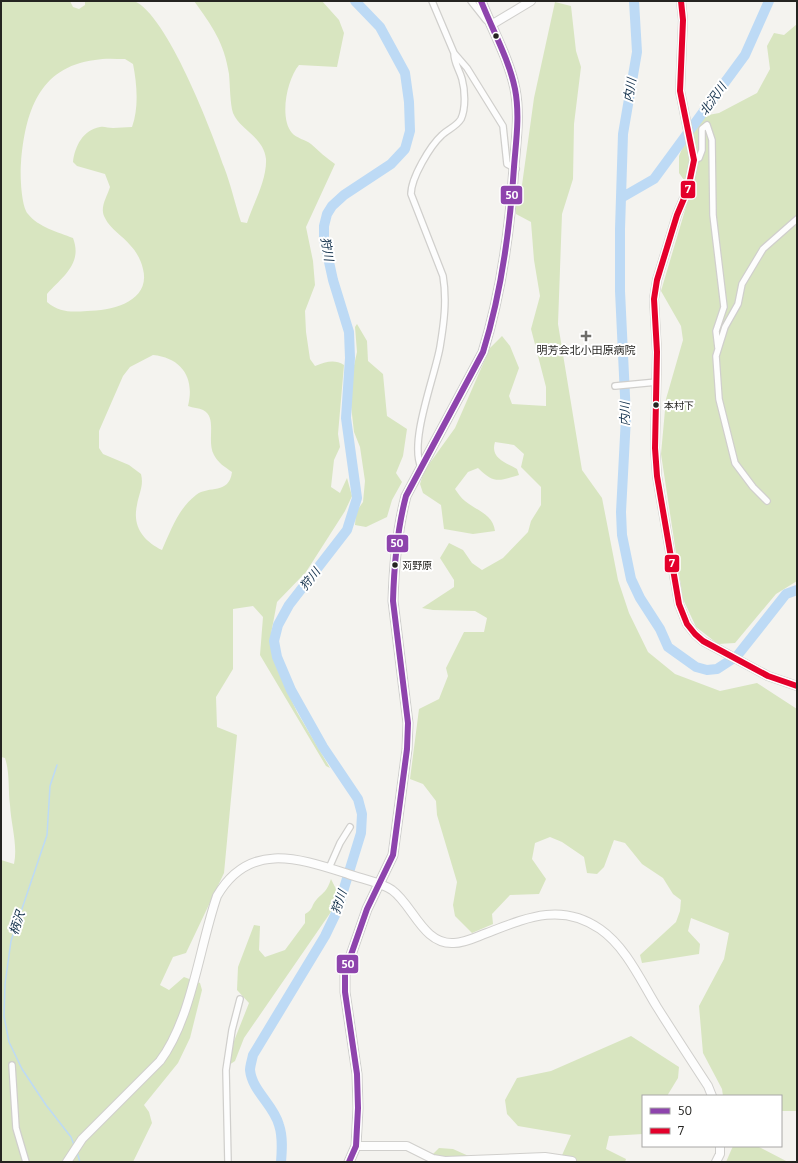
<svg xmlns="http://www.w3.org/2000/svg" width="798" height="1163" viewBox="0 0 798 1163" font-family="Bitter,'Noto Sans JP',serif">
<style>
.green{fill:#d8e5c0;fill-rule:evenodd}
.lines{fill:none;stroke-linecap:round;stroke-linejoin:round}
.stream{stroke:#bddaf5;stroke-width:1.5}
.river{stroke:#bddaf5;stroke-width:10}
.street-casing{stroke:#d0cfcc;stroke-width:8}
.secondary-casing{stroke:#d0cfcc;stroke-width:10}
.primary-casing{stroke:#cfcfcd;stroke-width:11}
.street{stroke:#fdfdfd;stroke-width:5.5}
.secondary{stroke:#fdfdfd;stroke-width:8}
.primary{stroke:#f6f2f0;stroke-width:9}
.bus-1-casing{stroke:#fff;stroke-width:9}
.bus-2-casing{stroke:#fff;stroke-width:9}
.bus-1{stroke:#8e44ad;stroke-width:6}
.bus-2{stroke:#e4002b;stroke-width:6}
.bus-dot{fill:#252421;stroke:#fff;stroke-width:1.5}
.poi-dot{fill:#6d6c69;stroke:#fff;stroke-width:1.5}
.labels{text-anchor:middle;stroke-width:4;stroke-linejoin:round;paint-order:stroke}
.bus-label{font-size:10px;fill:#252421;stroke:#fff;text-anchor:start}
.poi-label{font-size:11px;fill:#252421;stroke:#fff}
.water-label{font-size:12px;font-style:italic;fill:#12304b;stroke:#fff}
.line-badge{stroke:#fff;stroke-width:1.5}
.badge-label{font-size:11px;text-anchor:middle;font-weight:bold;fill:#fff}
</style>
<rect width="100%" height="100%" fill="#f4f3ef"/>
<path class="green" d="M1,1H70L73,7L79,9L85,5V1C95,1 127,0 134,1C167,14 212,132 224,167C231,185 235,204 241,222L247,223C253,204 267,180 266,159C264,137 240,130 233,113C230,104 230,84 229,74C224,42 212,26 194,1H322L339,20L344,33L337,67L299,65C287,79 279,118 292,133C296,138 306,140 311,144C319,151 326,158 335,164L306,227L313,261L315,285L305,311L306,332L310,359L315,366C326,362 334,359 344,365L338,434L340,447L334,460L331,487L340,493L347,478L352,496L345,511L306,572L277,602L271,634V650L285,686L297,712L330,768L326,766L260,655L263,617L253,606L233,609V669L216,697L217,727L237,735L224,873L186,953L173,957L160,985L169,990L184,977L200,983L202,990L190,1038L178,1063L144,1105L149,1112L152,1123L133,1162H1V860L14,864C18,845 11,825 10,805C8,790 10,773 5,758L1,757ZM125,59L133,64C137,84 139,108 132,127C125,127 119,128 113,128C108,128 104,126 100,127C83,130 75,146 73,162L77,166L105,174L110,187C107,197 99,208 105,218C110,229 123,236 130,245C136,251 141,260 143,269C151,301 113,311 87,311C72,312 60,313 47,302V294C62,277 83,264 73,238C58,232 38,227 28,214C21,206 20,174 21,163C25,114 38,67 95,60C105,58 115,59 125,59ZM153,355C182,358 195,378 188,406C193,408 199,408 203,410C218,417 206,441 214,455C218,463 225,467 232,472C229,495 209,485 196,495C178,509 171,530 162,550C144,541 132,527 137,505C139,493 144,486 141,474L129,465L103,454L99,448V431L123,376L130,367Z
M555,2L571,6L576,51L581,67L574,124L573,179L562,214L558,324L582,470L602,498L618,580L629,613L648,652L675,674L720,691L757,683L797,709V1111H781V1096H723L722,1089L703,1053L699,1006L724,959L729,933L691,918L688,931L700,944L699,954L642,963L640,955L676,922L680,911L681,900L673,894L663,878L642,864L625,843L614,840L604,867L597,874L587,873L584,857L562,842L550,837L535,843L532,859L546,879L539,894L510,895L492,914L493,924L472,933L455,916L453,905L457,882L437,815L436,801L423,784L410,779L419,709L439,699L448,676L446,668L464,632H484L487,618L475,611L433,610L422,608L454,587V580L440,558L449,543L463,550L472,563L482,570L503,558L528,532L531,521L541,505V487L521,467L524,454L514,445L495,442C490,458 505,462 517,469L519,475C499,481 494,484 478,468L468,472L455,489C458,493 461,498 465,501C477,511 493,514 495,531L473,534L444,529L441,505L423,493L420,484L424,471L455,428L490,348L502,336L510,346L519,368L509,396L512,404L546,406V387L531,329L540,296L534,260L531,222L516,214L515,196L522,185L534,98Z
M797,24V581L776,594L735,643L718,644L696,627L683,599L661,454L666,399L683,340L681,326L661,291L691,190L679,173V156L692,125L703,116L719,113L757,93L770,69L767,46L774,33L784,35Z
M357,324L367,341L368,361L383,374L387,416L407,429L403,456L396,473L402,482L392,500L387,517L366,527L355,525L356,512L363,502L365,481L360,447L354,432L349,388L357,352L355,327Z
M331,879L336,889L335,906L244,1038L235,1061L229,1065L234,1041L249,1003L237,990L238,967L254,925L260,926L259,950L265,957L285,950L305,923V914C314,909 311,905 317,899C325,891 327,891 331,879Z
M631,1036L679,1067L678,1078L667,1096H643V1134L609,1136L606,1149L626,1159L625,1162H559L571,1135L518,1126L507,1114L505,1100L517,1078L551,1071Z
M733,1146H757L788,1162H726Z
M439,1148L453,1149L482,1162H430L433,1154Z"/>
<g class="lines">
<path class="stream" d="M57,765L50,786L47,835L11,941L5,984L4,1016L9,1042L22,1069L46,1105L71,1137L74,1145
M77,1152L80,1162"/>
<path class="river" d="M634,1L637,52L623,134L620,229V291L626,417L621,512L622,535L631,579L640,598L660,629L668,647L696,667L707,670L717,669L737,656L786,594L797,590
M621,198L654,179L745,55L769,1
M281,1162C282,1150 283,1137 279,1125C274,1105 252,1091 250,1070C250,1066 252,1060 253,1055L325,936L337,911L361,833L362,814L358,799L323,747L291,690L277,657L274,641L278,625L289,605L347,530L357,498L346,418L350,358L349,332L333,280L324,239V226L327,214L332,206L344,195L391,164L405,149L410,131L409,102L405,73L380,27L355,1"/>
<g class="street-casing">
<path id="street" d="M432,1L454,53L467,68L503,126L507,164L516,169
M471,1L486,20
M694,160L699,158L702,150V129L707,125L712,140L713,215L724,307L716,331L718,348
M615,386L657,382
M421,467C409,441 435,376 440,347C444,323 447,300 443,276L411,194C411,178 430,146 442,135C448,129 456,127 461,119C466,108 465,90 462,79C459,69 454,63 454,53
M767,501L753,487L735,463L719,399L716,356L725,327L738,304L742,284L763,249L797,219
M329,868L340,843L350,827
M12,1065L16,1128L26,1162
M228,1162L226,1070L232,1030L240,999"/>
</g>
<g class="secondary-casing">
<path id="secondary" d="M681,1L683,20L680,91L694,160L688,189L677,215L657,280L654,299L657,352L655,448L657,476L679,604L687,624L695,634L703,641L768,676L797,686
M491,25L531,1
M356,1146H407L433,1159L445,1161L545,1157L572,1161
M67,1162L82,1139L160,1061C192,1018 199,948 217,896C249,841 298,858 348,874C362,879 380,882 392,890C413,905 423,945 454,943C465,943 476,937 487,933C526,918 561,902 600,929C626,947 641,981 657,1007C674,1034 691,1060 708,1086L712,1096
M716,1162L720,1154V1146"/>
</g>
<g class="primary-casing">
<path id="primary" d="M349,1162L356,1146L358,1108L357,1074L345,992V972L367,909L393,855L407,749L408,723L393,601C394,566 397,530 406,496L483,352C501,294 510,228 514,167C516,141 520,115 515,89C509,59 492,29 481,1"/>
</g>
<use href="#street" class="street"/>
<use href="#secondary" class="secondary"/>
<use href="#primary" class="primary"/>
<g class="bus-1-casing">
<path id="bus-1" d="M349,1162L356,1146L358,1108L357,1074L345,992V972L367,909L393,855L407,749L408,723L393,601C394,566 397,530 406,496L483,352C501,294 510,228 514,167C516,141 520,115 515,89C509,59 492,29 481,1"/>
</g>
<g class="bus-2-casing">
<path id="bus-2" d="M681,1L683,20L680,91L694,160L688,189L677,215L657,280L654,299L657,352L655,448L657,476L679,604L687,624L695,634L703,641L768,676L797,686"/>
</g>
<use href="#bus-1" class="bus-1"/>
<use href="#bus-2" class="bus-2"/>
</g>
<g class="bus-dot">
<circle cx="496" cy="36" r="3.5"/>
<circle cx="656" cy="405" r="3.5"/>
<circle cx="395" cy="565" r="3.5"/>
</g>
<path class="poi-dot" d="M584 330h4v4h4v4h-4v4h-4v-4h-4v-4h4z"/>
<g class="labels">
<g class="bus-label">
<text x="664" y="409">本村下</text>
<text x="402" y="569">苅野原</text>
</g>
<g class="poi-label">
<text x="586" y="354">明芳会北小田原病院</text>
</g>
<g class="water-label">
<text transform="translate(630 90) rotate(-81)" y="4">内川</text>
<text transform="translate(713 99) rotate(-54)" y="4">北沢川</text>
<text transform="translate(327 249) rotate(80)" y="4">狩川</text>
<text transform="translate(625 414) rotate(-90)" y="4">内川</text>
<text transform="translate(310 579) rotate(-52)" y="4">狩川</text>
<text transform="translate(339 902) rotate(-71)" y="4">狩川</text>
<text transform="translate(17 923) rotate(-71)" y="4">柄沢</text>
</g>
</g>
<g class="line-badge">
<rect x="680" y="180" width="16" height="19" rx="4" fill="#e4002b"/>
<rect x="500" y="185" width="23" height="20" rx="4" fill="#8e44ad"/>
<rect x="386" y="534" width="23" height="19" rx="4" fill="#8e44ad"/>
<rect x="664" y="554" width="16" height="19" rx="4" fill="#e4002b"/>
<rect x="336" y="954" width="23" height="20" rx="4" fill="#8e44ad"/>
</g>
<g class="badge-label">
<text x="688" y="193">7</text>
<text x="512" y="199">50</text>
<text x="397" y="547">50</text>
<text x="672" y="567">7</text>
<text x="348" y="968">50</text>
</g>
<rect width="798" height="1163" fill="none" stroke="#252421" stroke-width="4"/>
<rect x="642" y="1095" width="140" height="52" fill="#ffffff" stroke="#a8a7a6"/>
<rect x="650" y="1108" width="20" height="6" fill="#8e44ad" stroke="#a8a7a6"/>
<text x="678" y="1115" font-size="12" fill="#252421">50</text>
<rect x="650" y="1128" width="20" height="6" fill="#e4002b" stroke="#a8a7a6"/>
<text x="678" y="1135" font-size="12" fill="#252421">7</text>
</svg>
